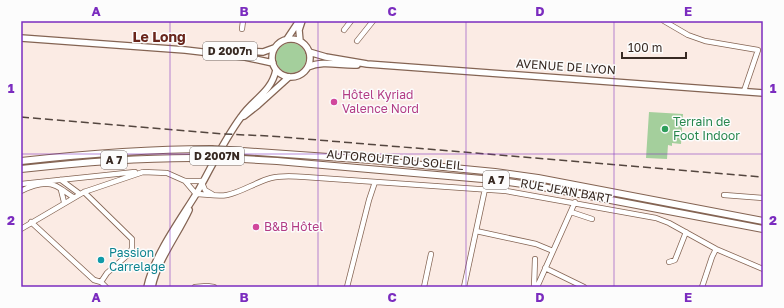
<svg xmlns="http://www.w3.org/2000/svg" width="784" height="308" viewBox="0 0 784 308" font-family="'Golos Text',sans-serif">
<style>
.green{fill:#a4cf9c}
.lines{fill:none;stroke-linecap:round;stroke-linejoin:round}
.minor-casing{stroke:#846453;stroke-width:6}
.major-casing{stroke:#846453;stroke-width:8}
.highway-casing{stroke:#846453;stroke-width:8}
.minor{stroke:#fff;stroke-width:4.5}
.major{stroke:#fff;stroke-width:5.5}
.highway{stroke:#fff;stroke-width:6}
.rail{stroke:#54463f;stroke-width:1.5;stroke-dasharray:8 4;stroke-linecap:butt}
.highway-bridge-casing{stroke:#846453;stroke-width:8;stroke-linecap:butt}
.highway-bridge{stroke:#fff;stroke-width:6}
.grid{fill:none;stroke:#7b2cbf;stroke-width:1;stroke-opacity:0.55}
.hotel-dot{fill:#d1479c;stroke:#fcfcfc;stroke-width:1.5}
.leisure-dot{fill:#2e9e5b;stroke:#fcfcfc;stroke-width:1.5}
.culture-dot{fill:#0f9aa8;stroke:#fcfcfc;stroke-width:1.5}
.labels{text-anchor:middle;stroke-width:3;stroke-linejoin:round;paint-order:stroke}
.shield{fill:#fcfcfc;stroke:#726863;stroke-width:1}
.shield-label{font-size:11px;font-weight:bold;fill:#372922}
.street-label{font-size:12px;fill:#372922;stroke:#fcfcfc}
.hotel-label{font-size:12px;fill:#b23c85;stroke:#fcfcfc;text-anchor:start}
.leisure-label{font-size:12px;fill:#27864d;stroke:#fcfcfc;text-anchor:start}
.culture-label{font-size:12px;fill:#0d838f;stroke:#fcfcfc;text-anchor:start}
.quarter-label{font-size:14px;font-weight:bold;fill:#69251b;stroke:#fcfcfc}
.neatline{fill:none;stroke:#7b2cbf;stroke-width:1.5}
.grid-label{font-size:13px;text-anchor:middle;font-weight:bold;fill:#7b2cbf}
</style>
<rect width="100%" height="100%" fill="#fbebe4"/>
<path class="green" d="M276 58a15 15 0 1 1 30 0a15 15 0 1 1-30 0Z
M649,112L683,114L681,144L672,143V146L668,145L667,159L646,158Z"/>
<g class="lines">
<g class="minor-casing">
<path id="minor" d="M664,21L688,35L705,41L758,50L744,91
M242,29L243,21
M344,30L351,21
M357,41L373,21
M61,180L80,194
M185,181L196,194C206,194 217,197 227,195C242,192 256,182 271,178C282,175 294,176 305,177L506,191L656,218L669,223L716,249L763,269
M202,183L205,190L212,194
M21,184L135,172
M61,190L64,202
M21,191C31,186 46,181 56,186C62,189 68,194 73,197
M84,192L132,239V248L130,253L107,273L101,282
M724,195L763,198
M571,212L592,219
M31,222L94,280L101,282L106,287
M21,229L84,192L143,172L167,173L185,181H203
M476,231L536,244L553,251
M669,262L675,260L686,232
M545,268L584,287
M195,287L207,286L214,287
M347,287L369,200L375,182
M424,287L431,254
M464,287L485,189
M534,287L535,259
M537,287L575,202
M702,287L712,257L716,249"/>
</g>
<g class="major-casing">
<path id="major" d="M21,38L185,50L245,57L273,63
M272 58a19 19 0 1 1 38 0a19 19 0 1 1-38 0Z
M287,39L299,21
M300,41L299,30L302,21
M217,50L263,52L274,48
M309,52L326,57L367,64L763,93
M308,67C323,60 341,66 357,65
M244,116L258,105L289,77
M147,287C154,255 181,219 198,191C212,166 224,140 241,117C253,99 271,93 276,70
M152,287C157,261 178,234 189,210"/>
</g>
<g class="highway-casing">
<path id="highway" d="M229,150L371,160L495,172L538,178L763,221
M225,158L277,161L494,180L537,186L763,229
M21,161C84,154 147,149 211,149
M21,169C83,162 144,157 206,158"/>
</g>
<use href="#minor" class="minor"/>
<use href="#major" class="major"/>
<use href="#highway" class="highway"/>
<path class="rail" d="M21,117L224,134L270,136L763,177"/>
<g class="highway-bridge-casing">
<path id="highway-bridge" d="M211,149L229,150
M206,158H225"/>
</g>
<use href="#highway-bridge" class="highway-bridge"/>
</g>
<path class="grid" d="M170,21V287M318,21V287M466,21V287M614,21V287M21,154H763"/>
<g class="hotel-dot">
<circle cx="334" cy="102" r="4"/>
<circle cx="256" cy="227" r="4"/>
</g>
<circle class="leisure-dot" cx="665" cy="129" r="4"/>
<circle class="culture-dot" cx="101" cy="260" r="4"/>
<g class="labels">
<g class="shield">
<rect x="203" y="42" width="54" height="18" rx="3"/>
<rect x="190" y="147" width="54" height="18" rx="3"/>
<rect x="101" y="151" width="26" height="18" rx="3"/>
<rect x="483" y="171" width="26" height="18" rx="3"/>
</g>
<g class="shield-label">
<text x="230" y="55">D 2007n</text>
<text x="217" y="160">D 2007N</text>
<text x="114" y="164">A 7</text>
<text x="496" y="184">A 7</text>
</g>
<g class="street-label">
<text transform="translate(566 67) rotate(4)" y="4">AVENUE DE LYON</text>
<text transform="translate(395 160) rotate(5)" y="4">AUTOROUTE DU SOLEIL</text>
<text transform="translate(566 191) rotate(10)" y="4">RUE JEAN BART</text>
</g>
<g class="hotel-label">
<text x="342" y="99">Hôtel Kyriad<tspan x="342" dy="14">Valence Nord</tspan></text>
<text x="264" y="231">B&amp;B Hôtel</text>
</g>
<g class="leisure-label">
<text x="673" y="126">Terrain de<tspan x="673" dy="14">Foot Indoor</tspan></text>
</g>
<g class="culture-label">
<text x="109" y="257">Passion<tspan x="109" dy="14">Carrelage</tspan></text>
</g>
<g class="quarter-label">
<text x="159" y="42">Le Long</text>
</g>
</g>
<rect width="784" height="308" fill="none" stroke="#fcfcfc" stroke-width="44"/>
<path d="M622 52v6h64v-6" fill="none" stroke="#372922" stroke-width="2"/>
<text x="628" y="52" font-size="12" fill="#372922" stroke="#fcfcfc" stroke-width="3" paint-order="stroke">100 m</text>
<rect x="22" y="22" width="740" height="264" class="neatline"/>
<g class="grid-label">
<text x="96" y="16">A</text>
<text x="244" y="16">B</text>
<text x="392" y="16">C</text>
<text x="540" y="16">D</text>
<text x="688" y="16">E</text>
<text x="11" y="93">1</text>
<text x="773" y="93">1</text>
<text x="11" y="225">2</text>
<text x="773" y="225">2</text>
<text x="96" y="302">A</text>
<text x="244" y="302">B</text>
<text x="392" y="302">C</text>
<text x="540" y="302">D</text>
<text x="688" y="302">E</text>
</g>
</svg>
